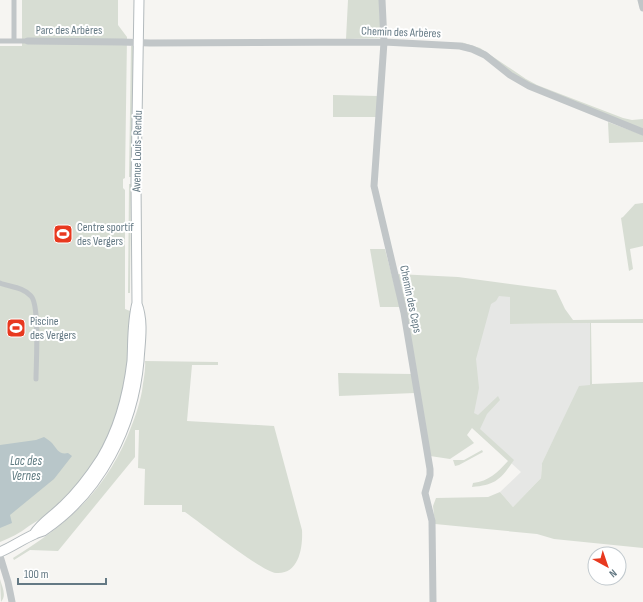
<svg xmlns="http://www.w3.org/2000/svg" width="643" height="602" viewBox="0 0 643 602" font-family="'Sofia Sans Condensed',sans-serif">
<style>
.built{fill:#e6e7e5}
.green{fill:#d7ddd3}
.water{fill:#b8c6c9}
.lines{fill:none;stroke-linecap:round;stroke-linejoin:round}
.secondary-casing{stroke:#b3babd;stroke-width:11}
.pedestrian{stroke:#c1c6c8;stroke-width:5}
.minor{stroke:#c1c6c8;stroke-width:7}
.secondary{stroke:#fff;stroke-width:9}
.labels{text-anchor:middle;stroke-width:4;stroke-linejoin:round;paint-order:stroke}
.street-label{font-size:12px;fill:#647984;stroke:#fff}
.poi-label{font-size:12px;fill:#647984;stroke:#fff;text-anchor:start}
.water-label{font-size:13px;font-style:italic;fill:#5f7b81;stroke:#fff}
</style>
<rect width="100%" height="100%" fill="#f6f5f2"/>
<path class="built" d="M488,295L510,296V324L590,323V385L553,441L542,463L541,478L513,507L500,492L521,472L470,426L471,400L468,361Z"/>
<path class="green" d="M22,0H118V25L127,37L125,178L123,179V188L125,190V309L130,311C129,334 129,358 125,381C116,432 90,477 52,511C45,517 36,521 29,526C20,533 10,538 0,542V46H22Z
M348,0H379L381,38L346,39Z
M461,42L480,48L526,79L537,85L623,118L632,120L643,119V129L534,86Z
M131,46H134L131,177H129Z
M333,95L378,96L377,117H333Z
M608,122L643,135V142L609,143Z
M129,184H131L130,293H128Z
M643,203V246L630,249L633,269L629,271L621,218L623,217L635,204Z
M370,249H385L400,307H380Z
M397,274L458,277L556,290L565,309L573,320L643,319V323H591L592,384L643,382V548L554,539L537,534L435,524L433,506L436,498L488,497L500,492L513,507L541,478L542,463L579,386L590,385V323L510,324V297L499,296L496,301L491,304L476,359L479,388L474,413L478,415L498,396L500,400L487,414L480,429L514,460C501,479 496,485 472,487L473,483C489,481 497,473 508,461L472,428L467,435L474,443L450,459L430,456Z
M145,361L218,362V365H192L187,421L274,426L302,530C303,547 299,575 276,573C262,572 201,523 185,512H182V505H144L145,469L138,468L139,430H135V457L58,551L30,550L14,560L13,558C66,525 103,494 128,435C134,420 139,407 142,391C143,381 146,370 145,361Z
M338,373L412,374L415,393L339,396Z
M482,450L483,452L459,465L455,466L453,460H464Z
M0,579C2,587 7,595 1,602Z"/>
<path class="water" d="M44,437C47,439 50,441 52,443C57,449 59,455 68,453L72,456L54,479L10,515L12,523L0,528V445L36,440Z"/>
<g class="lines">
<g class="secondary-casing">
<path id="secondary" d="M34,534C42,522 53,516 63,506C78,492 90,476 101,459C119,429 128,395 132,361C133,341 132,322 137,303L136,181L139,0
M0,552C12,547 23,539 35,534C39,532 43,532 46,529C101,491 133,427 139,361C140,343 144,322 137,304"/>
</g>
<path class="pedestrian" d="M0,41H28
M14,41V0
M0,283C10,287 23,287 31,296C40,305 36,364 36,379"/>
<path class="minor" d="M382,0L384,42L374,186L404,313L430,469V475L425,493L432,521L433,602
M641,0L643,8
M28,41L122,42L150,43L384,42L460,46L472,49L485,55L510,75L529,86L643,132
M0,556L8,582L12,602"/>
<use href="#secondary" class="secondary"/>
</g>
<defs>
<g id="stadium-square" transform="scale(1)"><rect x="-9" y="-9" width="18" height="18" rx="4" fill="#e8391f" stroke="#fff"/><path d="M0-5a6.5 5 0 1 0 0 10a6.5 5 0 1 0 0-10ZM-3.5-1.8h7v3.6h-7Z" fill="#fff"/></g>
</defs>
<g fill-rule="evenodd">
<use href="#stadium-square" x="63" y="234"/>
<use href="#stadium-square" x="16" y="328"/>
</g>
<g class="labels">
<g class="street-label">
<text x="69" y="34">Parc des Arbères</text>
<text transform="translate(401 32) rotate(2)" y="4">Chemin des Arbères</text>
<text transform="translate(137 151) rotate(-89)" y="4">Avenue Louis-Rendu</text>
<text transform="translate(411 299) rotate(78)" y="4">Chemin des Ceps</text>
</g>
<g class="poi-label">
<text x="77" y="231">Centre sportif<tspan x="77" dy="14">des Vergers</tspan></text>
<text x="30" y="325">Piscine<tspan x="30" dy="14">des Vergers</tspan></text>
</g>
<g class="water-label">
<text x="26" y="465">Lac des<tspan x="26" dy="15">Vernes</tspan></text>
</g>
</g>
<g transform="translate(607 566) rotate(140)"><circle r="19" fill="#ffffff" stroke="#c1c9ce"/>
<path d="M0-3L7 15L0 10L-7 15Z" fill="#e8391f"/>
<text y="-6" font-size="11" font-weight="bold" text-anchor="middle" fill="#647984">N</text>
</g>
<path d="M18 578v6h88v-6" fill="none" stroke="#647984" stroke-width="2"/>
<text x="24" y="578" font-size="12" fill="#647984" stroke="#ffffff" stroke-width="3" paint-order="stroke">100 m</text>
</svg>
